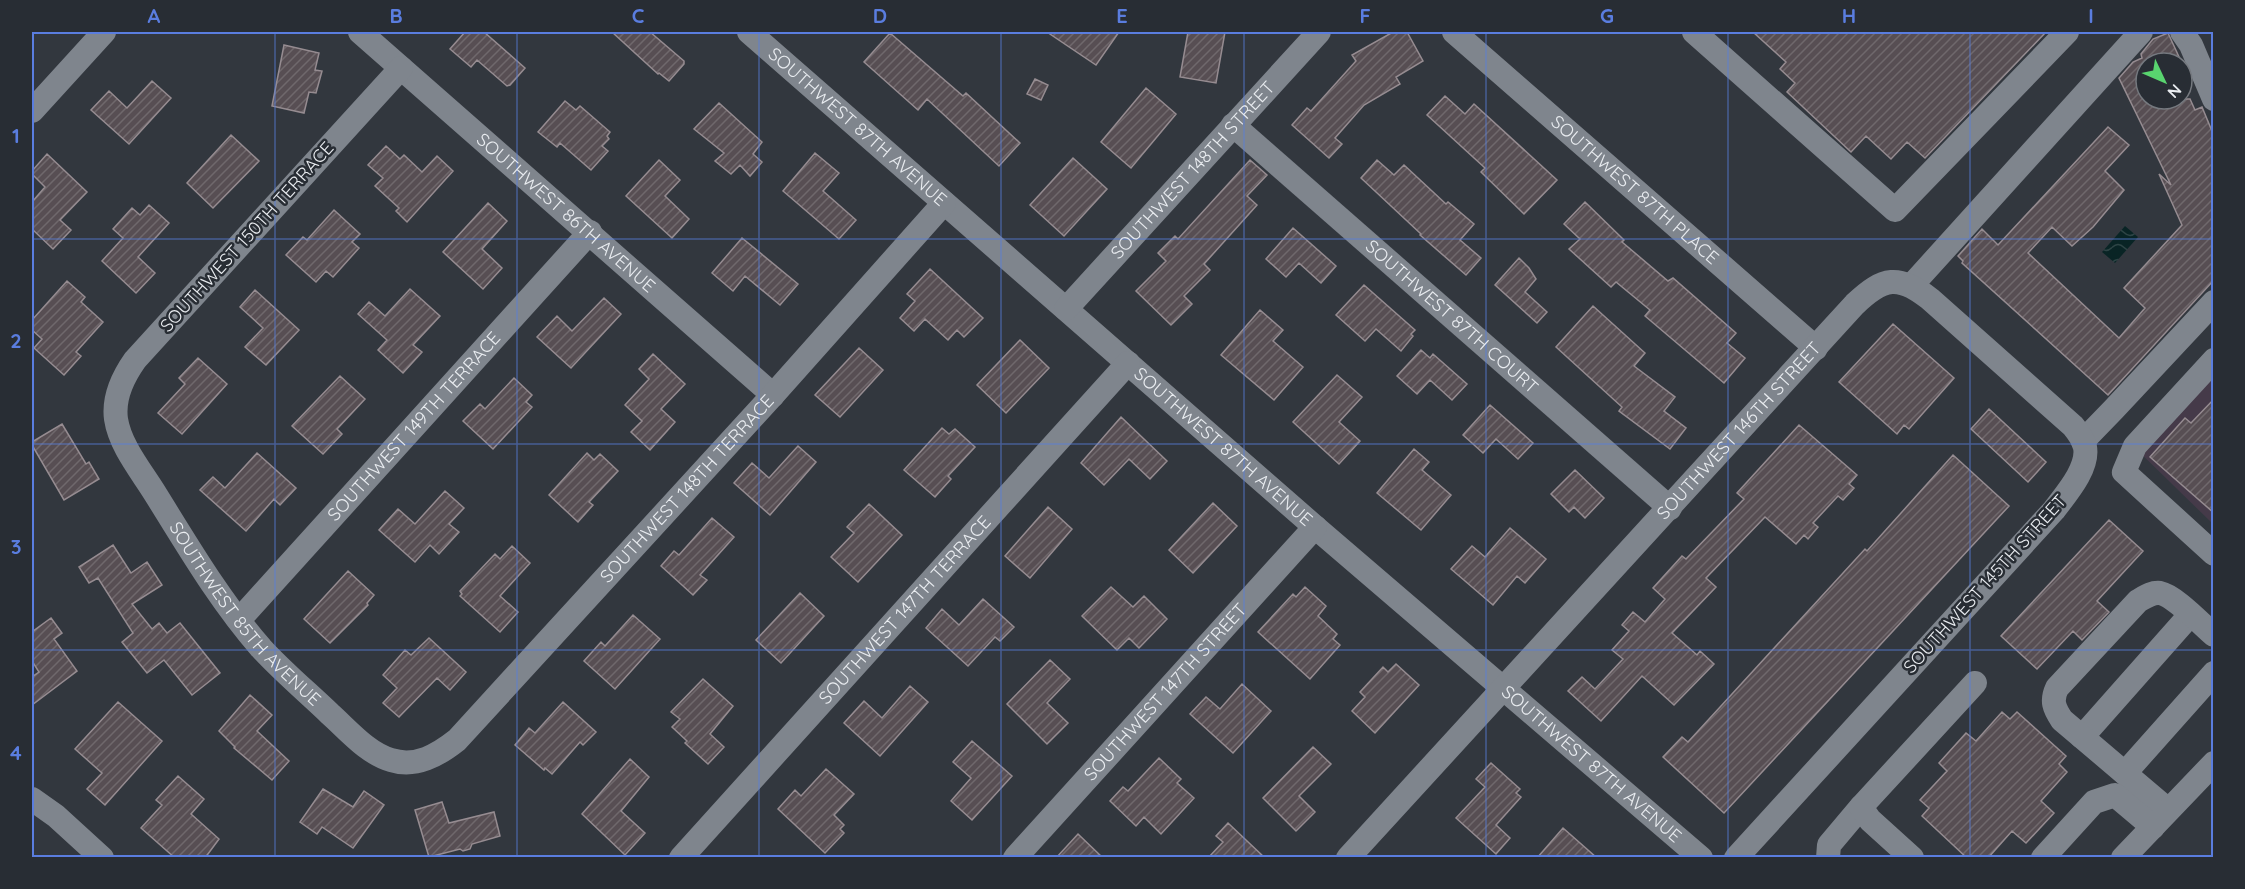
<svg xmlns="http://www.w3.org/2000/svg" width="2245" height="889" viewBox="0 0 2245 889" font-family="Quicksand,sans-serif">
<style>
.commercial{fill:#453a49}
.water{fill:url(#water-waves)}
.building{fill:url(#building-hatch);stroke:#968c91;stroke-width:1.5}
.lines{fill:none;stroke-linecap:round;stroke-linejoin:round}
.minor{stroke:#7f858d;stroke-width:24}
.grid{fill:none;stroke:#5a7ddf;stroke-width:1.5;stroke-opacity:0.55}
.labels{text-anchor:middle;stroke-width:5;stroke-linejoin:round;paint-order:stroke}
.street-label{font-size:18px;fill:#e9ecf0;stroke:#282d34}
.neatline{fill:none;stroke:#5a7ddf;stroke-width:2}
.grid-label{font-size:20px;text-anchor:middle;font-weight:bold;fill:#5a7ddf}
</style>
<defs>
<pattern id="water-waves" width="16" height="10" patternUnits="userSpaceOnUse" patternTransform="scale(1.5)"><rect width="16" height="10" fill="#092425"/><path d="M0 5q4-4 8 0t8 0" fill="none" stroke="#2d4445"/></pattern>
<pattern id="building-hatch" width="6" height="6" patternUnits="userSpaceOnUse" patternTransform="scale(1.5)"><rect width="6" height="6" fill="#574e53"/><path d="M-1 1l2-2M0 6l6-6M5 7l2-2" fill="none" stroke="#6f686c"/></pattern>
</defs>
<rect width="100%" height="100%" fill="#32373e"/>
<path class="commercial" d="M2213 354V524L2131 444Z"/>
<path class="water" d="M2125 226 2138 237 2115 263 2102 252Z"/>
<path class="building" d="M465 32H484L525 68 510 85 507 86 477 60 471 67 450 49Z
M612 32H650L684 61V64L669 81 659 73 658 74Z
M1047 32H1119L1096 65Z
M1188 32H1225L1216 83 1180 77Z
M1393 32H1407L1423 61 1396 77 1400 84 1364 105 1335 138 1342 144 1329 158 1292 125 1307 108 1311 111 1356 61 1352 55Z
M1753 32H2046L1925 158 1907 142 1891 159 1866 136 1851 152 1787 92 1795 83 1780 69 1786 62Z
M890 33 963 96 966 93 1020 143 999 166 927 99 918 110 864 62Z
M2168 33 2180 59 2171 63H2146V99H2190L2195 110 2202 107 2214 136V280L2108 395 1962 263 1963 261 1958 256 1982 229 1998 245 2108 127 2129 145 2105 171 2124 190 2093 227 2072 246 2052 227 2028 253 2119 338 2145 308 2124 288 2182 225 2159 174 2171 185 2119 78 2133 62 2142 58 2141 54 2153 39Z
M284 45 319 53 315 70 322 71 316 93 309 92 304 113 272 106Z
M1035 79 1048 85 1041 100 1027 94Z
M152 81 171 98 129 144 91 110 109 91 127 108Z
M1146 88 1176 114 1131 168 1101 142Z
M1445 96 1465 114 1474 104 1557 180 1524 214 1481 172 1485 168 1427 115Z
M565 101 576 110 580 106 610 132 607 136 609 139 602 146 608 151 591 170 560 143 557 147 538 132Z
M719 103 762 142 753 154 762 162 750 176 740 165 731 174 715 161 724 153 694 129Z
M231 135 259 161 213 208 187 183Z
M386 146 400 159 404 155 422 172 437 156 453 171 407 222 396 211 399 208 375 186 383 178 368 165Z
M815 153 839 173 823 191 856 220 839 239 783 191Z
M47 154 87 192 60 220 71 230 53 249 32 229V202L45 187 32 174V171Z
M1073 158 1107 189 1064 236 1030 205Z
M659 160 680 180 665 196 689 219 672 238 626 196Z
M1250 160 1267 175 1247 196 1257 205 1204 264 1210 270 1184 296 1192 304 1171 325 1136 291 1166 261 1158 253 1175 236 1178 239Z
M1377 160 1394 175 1404 165 1446 204 1448 202 1474 224 1460 240 1481 258 1466 275 1420 235 1421 234 1361 178Z
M1585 202 1624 240 1622 242 1668 281 1673 278 1736 333 1727 343 1745 358 1724 383 1645 316 1650 310 1616 282 1611 287 1569 249 1580 239 1564 224Z
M488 203 507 221 482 249 502 268 483 289 443 252Z
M149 205 169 223 138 257 155 273 136 293 102 261 123 238 113 229 132 208 140 215Z
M334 210 360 234 352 242 359 248 333 277 326 271 316 282 286 255 303 237 307 240Z
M1293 228 1336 266 1321 283 1299 263 1286 277 1266 259Z
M742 238 798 284 780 305 745 276 733 291 712 273Z
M1519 258 1529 268 1536 279 1525 292 1547 312 1537 323 1495 285Z
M930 269 983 318 964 337 957 330 948 340 925 319 914 331 900 318 915 301 907 294Z
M67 281 85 297 81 302 103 322 76 352 81 356 64 375 34 348 42 339 32 330V320Z
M1364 285 1415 330 1411 334 1413 336 1401 351 1376 329 1365 341 1336 315Z
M410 289 440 316 413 345 422 352 403 373 378 350 387 340 358 314 369 302 385 316Z
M255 290 299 330 266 365 245 347 263 328 240 307Z
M604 298 621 314 571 368 537 337 557 316 572 331Z
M1593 306 1645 353 1634 366 1675 397 1664 411 1686 428 1670 449 1619 411 1622 407 1556 347Z
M1260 310 1283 330 1273 341 1303 367 1274 400 1221 355Z
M1893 324 1954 378 1909 429 1904 425 1897 434 1839 382Z
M1020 340 1049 368 1006 413 977 385Z
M859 348 883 370 840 417 815 395Z
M1421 350 1430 358 1433 354 1467 384 1452 400 1430 380 1417 394 1397 376Z
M653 354 685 384 661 409 675 422 650 450 631 432 642 421 625 405 649 379 639 369Z
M198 358 227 384 182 434 158 413 185 384 179 378Z
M1337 375 1362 397 1339 422 1360 441 1339 464 1293 422Z
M340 376 365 399 337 429 342 434 323 454 292 426Z
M514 378 532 395 526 402 532 407 493 449 463 421 480 404 485 409Z
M2214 399V513L2150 457 2185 418 2191 423Z
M1490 405 1533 443 1518 459 1496 439 1483 453 1463 435Z
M1989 409 2046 462 2028 482 1971 429Z
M1121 417 1167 461 1150 479 1129 459 1104 485 1081 463Z
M62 424 86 464 89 462 99 479 64 500 32 445V442Z
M1799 425 1857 475 1849 484 1854 488 1843 500 1838 496 1813 523 1818 527 1808 539 1804 535 1796 544 1765 517 1706 578 1716 587 1672 633 1697 655 1700 651 1714 664 1674 705 1642 676 1601 721 1568 691 1582 677 1595 689 1623 659 1612 650 1629 631 1622 625 1633 612 1645 622 1665 599 1653 588 1682 556 1686 559 1744 499 1737 493Z
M942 428 949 434 955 429 975 447 948 476 951 479 935 497 904 470Z
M798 446 816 462 770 515 734 483 752 463 769 478Z
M1414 449 1429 462 1422 470 1451 495 1421 530 1377 493Z
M257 453 296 488 280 505 274 499 246 531 200 490 213 477 225 488Z
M587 453 594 460 600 454 618 471 589 502 593 505 578 522 549 495Z
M1953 455 2009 506 1724 813 1663 757 1682 737 1688 742 1865 549 1867 551Z
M1575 470 1604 498 1585 518 1574 507 1569 512 1551 494Z
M445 491 464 508 449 524 459 532 439 554 430 545 415 562 379 530 398 509 415 524Z
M1213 503 1237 526 1193 573 1169 550Z
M869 504 902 535 858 582 831 557 854 533 847 527Z
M1048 507 1072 529 1030 578 1005 556Z
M712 518 734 537 700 575 707 580 693 595 661 566 674 551 679 555Z
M2109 520 2143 551 2097 601 2109 612 2082 640 2073 631 2037 669 2001 636Z
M1510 528 1546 559 1525 583 1517 576 1493 605 1451 569 1472 546 1485 557Z
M113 545 131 573 147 562 162 585 132 604 152 629 159 623 167 633 180 623 220 673 192 695 164 660 147 673 122 642 133 633 98 578 89 583 79 567Z
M512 546 530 563 500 596 518 612 500 632 460 596 462 594 460 591 495 554 500 559Z
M348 571 374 595 367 603 368 605 330 643 304 619Z
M1111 587 1133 607 1144 596 1167 619 1139 648 1129 638 1117 650 1082 616Z
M1305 587 1326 606 1318 616 1337 634 1333 639 1340 645 1310 679 1258 632 1293 594 1296 597Z
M800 593 824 616 781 663 756 640Z
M983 599 1014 627 1000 641 995 637 968 666 926 628 942 609 959 625Z
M633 615 660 639 615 689 584 661 601 642 605 646Z
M51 618 62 633 54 639 77 671 32 705V677L39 672 32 661V632Z
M429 638 466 672 450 690 437 678 399 717 383 703 397 688 383 675 405 650 411 655Z
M1050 660 1070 679 1047 703 1068 723 1047 744 1007 704Z
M1396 664 1419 685 1375 733 1352 711 1365 697 1360 692 1383 667 1388 672Z
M703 679 733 706 710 734 724 747 708 764 685 743 687 741 672 727 680 719 671 712Z
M1242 684 1271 711 1233 753 1190 714 1206 697 1220 709Z
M910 686 928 702 880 756 844 723 864 701 882 718Z
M250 695 272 715 257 731 289 761 272 780 234 748 235 747 219 731Z
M118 702 162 741 105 805 87 789 102 773 75 749Z
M563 702 596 732 583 745 580 742 552 774 545 768 544 770 515 745 529 728 535 733Z
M2002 712 2010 719 2017 712 2066 756 2059 764 2067 772 2041 801 2054 813 2026 843 2012 831 1988 858H1967L1922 816 1929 808 1920 800 1947 771 1939 763 1966 733 1976 741Z
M972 741 1012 776 972 820 951 801 971 778 953 762Z
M1313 747 1331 764 1299 796 1315 812 1296 831 1263 798Z
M1159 758 1181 779 1177 783 1194 798 1161 834 1144 817 1136 826 1110 801 1123 787 1128 791Z
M630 759 649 777 621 811 645 833 625 855 582 814Z
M1491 763 1520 789 1516 793 1521 797 1496 825 1510 838 1496 854 1456 818 1485 787 1476 779Z
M826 769 854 794 834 815 844 825 840 829 844 833 825 853 778 809 795 790 801 796Z
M178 776 204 799 191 814 219 839 205 858H175L141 828 162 805 156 800Z
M323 789 353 807 364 791 384 805 353 848 322 827 317 834 300 822Z
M442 802 449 823 494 812 500 836 472 844 470 849 463 851 460 849 429 857 415 810Z
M1228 823 1265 858H1208L1223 842 1216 836Z
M1563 828 1597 858H1537Z
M1078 834 1103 858H1056Z"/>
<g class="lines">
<g class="minor">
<path id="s1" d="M360 32 773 395"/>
<path id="s2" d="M749 32 1315 527 1701 858"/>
<path id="s3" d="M1454 32 1816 348"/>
<path d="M1694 32 1895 210 2067 32"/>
<path d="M2182 32 2191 45 2214 99"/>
<path id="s4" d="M401 68 135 360C123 377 113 397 116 419 120 446 142 472 156 495 189 548 220 601 261 648 282 671 307 692 330 714 348 730 367 753 391 760 416 768 438 755 457 740L773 395 944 203"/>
<path d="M32 111 104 32"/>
<path id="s5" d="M1233 125 1670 508"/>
<path d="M1912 285 2141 32"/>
<path id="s6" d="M1066 309 1319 32"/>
<path d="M2214 360 2135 446 2124 472 2214 554"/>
<path d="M2083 441 2114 409 2214 302"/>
<path id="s7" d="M239 620 590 232"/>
<path d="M2082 737 2190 615"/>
<path d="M2125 773 2214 673"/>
<path d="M32 799 56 816 102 858"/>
<path d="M2168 810 2062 720C2054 708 2051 701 2057 688L2138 601C2145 597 2152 592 2160 593 2175 596 2201 624 2214 635"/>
<path id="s8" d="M681 858 1128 363"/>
<path id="s9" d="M1015 858 1315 527"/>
<path id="s10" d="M1348 858 1855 304C1883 277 1899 274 1930 299L2073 426C2078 432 2083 439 2085 447 2089 468 2066 494 2054 510L1736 858"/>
<path d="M1828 858 1829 845 1861 807"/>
<path d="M1912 858 1870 820 1861 807 1975 683"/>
<path d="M2043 858 2094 802 2115 795 2153 827"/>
<path d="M2123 858 2214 763"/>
</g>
</g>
<path class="grid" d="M275 32V858M517 32V858M759 32V858M1001 32V858M1244 32V858M1486 32V858M1728 32V858M1970 32V858M32 239H2214M32 444H2214M32 650H2214"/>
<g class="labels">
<g class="street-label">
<text dy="6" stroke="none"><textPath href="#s2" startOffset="144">SOUTHWEST 87TH AVENUE</textPath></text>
<text dy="6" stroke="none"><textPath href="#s6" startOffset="188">SOUTHWEST 148TH STREET</textPath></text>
<text dy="6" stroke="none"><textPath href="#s3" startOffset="240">SOUTHWEST 87TH PLACE</textPath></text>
<text dy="6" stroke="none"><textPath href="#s1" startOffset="274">SOUTHWEST 86TH AVENUE</textPath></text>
<text transform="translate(247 237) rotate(-48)" y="6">SOUTHWEST 150TH TERRACE</text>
<text dy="6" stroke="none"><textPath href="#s5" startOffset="291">SOUTHWEST 87TH COURT</textPath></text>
<text dy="6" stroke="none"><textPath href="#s7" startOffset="261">SOUTHWEST 149TH TERRACE</textPath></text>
<text dy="6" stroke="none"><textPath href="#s10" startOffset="579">SOUTHWEST 146TH STREET</textPath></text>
<text dy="6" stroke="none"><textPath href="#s2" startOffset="630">SOUTHWEST 87TH AVENUE</textPath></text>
<text dy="6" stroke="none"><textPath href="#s4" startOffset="1316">SOUTHWEST 148TH TERRACE</textPath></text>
<text transform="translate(1985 584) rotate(-48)" y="6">SOUTHWEST 145TH STREET</text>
<text dy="6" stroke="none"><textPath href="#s8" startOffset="334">SOUTHWEST 147TH TERRACE</textPath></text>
<text dy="6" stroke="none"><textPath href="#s4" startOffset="694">SOUTHWEST 85TH AVENUE</textPath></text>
<text dy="6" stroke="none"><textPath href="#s9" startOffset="224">SOUTHWEST 147TH STREET</textPath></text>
<text dy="6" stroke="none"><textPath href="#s2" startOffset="1116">SOUTHWEST 87TH AVENUE</textPath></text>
</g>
</g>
<rect width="2245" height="889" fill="none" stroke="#282d34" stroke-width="66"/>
<g transform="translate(2164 81) rotate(134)"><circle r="28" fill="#282d34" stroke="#75797f" stroke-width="1.5"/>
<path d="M0-4.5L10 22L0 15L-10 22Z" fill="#59d56f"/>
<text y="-9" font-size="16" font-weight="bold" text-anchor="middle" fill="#e9ecf0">N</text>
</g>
<rect x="33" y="33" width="2179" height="823" class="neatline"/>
<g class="grid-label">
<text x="154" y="23">A</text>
<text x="396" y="23">B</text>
<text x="638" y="23">C</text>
<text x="880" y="23">D</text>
<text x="1122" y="23">E</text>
<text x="1365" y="23">F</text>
<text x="1607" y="23">G</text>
<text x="1849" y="23">H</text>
<text x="2091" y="23">I</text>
<text x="16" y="143">1</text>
<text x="16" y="348">2</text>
<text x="16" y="554">3</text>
<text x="16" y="760">4</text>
</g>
</svg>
